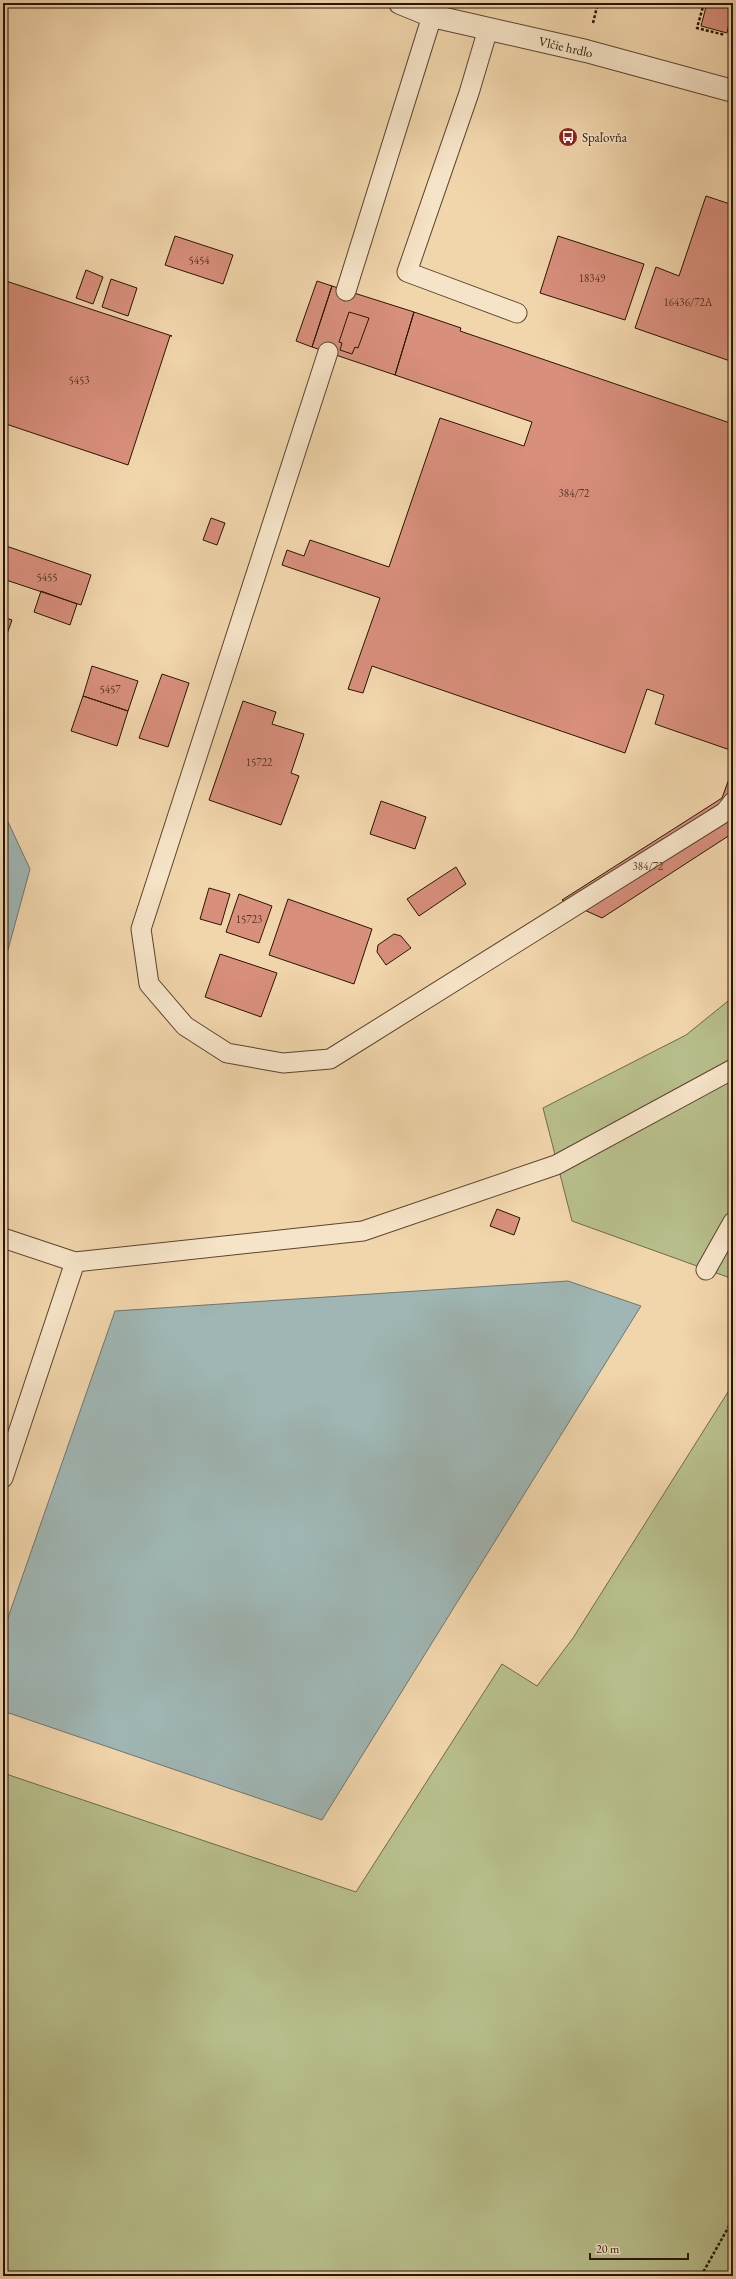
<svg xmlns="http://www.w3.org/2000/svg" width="736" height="2279" viewBox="0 0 736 2279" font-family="'EB Garamond',serif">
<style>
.green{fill:#b7be8b;stroke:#706a48}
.water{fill:#9fb6b4;stroke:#6f766e}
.building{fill:#d88f7c;stroke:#281505}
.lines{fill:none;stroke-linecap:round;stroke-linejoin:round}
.service-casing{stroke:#5a452e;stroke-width:21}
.minor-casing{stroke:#5a452e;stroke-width:24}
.path{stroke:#281505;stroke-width:2.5;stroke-dasharray:3 2;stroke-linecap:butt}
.service{stroke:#f6e4c8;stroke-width:19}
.minor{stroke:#f6e4c8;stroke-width:22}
.labels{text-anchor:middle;stroke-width:3;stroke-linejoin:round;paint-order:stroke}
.number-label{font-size:11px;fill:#543423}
.street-label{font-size:13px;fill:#281505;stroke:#f6e4c8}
.poi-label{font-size:13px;fill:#281505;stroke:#f6e4c8;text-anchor:start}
</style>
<rect width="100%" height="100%" fill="#f1d5ab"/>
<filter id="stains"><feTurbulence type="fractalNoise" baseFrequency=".005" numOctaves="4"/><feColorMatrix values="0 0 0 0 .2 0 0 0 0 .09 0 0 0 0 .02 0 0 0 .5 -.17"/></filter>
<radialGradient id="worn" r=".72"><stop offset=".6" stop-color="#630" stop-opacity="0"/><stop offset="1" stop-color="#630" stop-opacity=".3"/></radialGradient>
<path class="green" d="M733 997V1279L572 1221 543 1108 686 1035Z
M733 1384V2276H3V1773L356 1892 502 1664 537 1686 573 1638Z"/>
<path class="water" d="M3 811 30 869 3 968Z
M568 1281 641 1306 322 1820 3 1711V1632L115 1311Z"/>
<path class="building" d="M707 3H733L727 33 701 26Z
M706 196 733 205V362L635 328 656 267 679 276Z
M175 236 233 255 223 284 165 265Z
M558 236 644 264 625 320 540 293Z
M86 270 103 277 93 304 76 298Z
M111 279 137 288 128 316 102 307Z
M3 280 172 336H170L128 465 3 423Z
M317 281 332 286 312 347 296 341Z
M332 286 414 312 395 375 312 347Z
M349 312 369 318 358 348 355 347 352 354 340 350 342 343 339 342Z
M414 312 461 328 460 331 733 424V751L655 724 664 695 647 689 625 753 372 666 363 693 348 689 380 598 282 565 287 550 304 556 310 540 389 567 440 418 524 446 532 422 395 375Z
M211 518 225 523 217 545 203 540Z
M3 545 91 575 81 605 3 579Z
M41 591 77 604 70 625 34 612Z
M3 617 12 620 7 634 3 633Z
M3 633 7 634 3 645Z
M92 666 138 681 128 711 83 696Z
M162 674 189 683 168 747 139 738Z
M83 696 128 711 117 746 71 731Z
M243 701 276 712 272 724 304 734 291 773 299 776 281 825 209 800Z
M733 768V833L602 918 562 900 722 798Z
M381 801 426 817 415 849 370 834Z
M456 867 466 884 419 916 407 899Z
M209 888 230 894 221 925 200 919Z
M239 894 272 906 259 943 226 932Z
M288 899 372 929 354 984 269 955Z
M394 934 401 936 411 948 386 965 377 952 378 945Z
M220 954 277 973 261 1017 205 997Z
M497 1209 520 1218 514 1235 490 1226Z"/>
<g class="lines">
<g class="service-casing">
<path id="service" d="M488 29 469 93 407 272 517 313
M346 291 432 16
M328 352 141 929 149 984 185 1026 227 1053 283 1063 330 1059 725 812 733 802
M3 1238 75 1262 363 1231 556 1165 733 1069
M706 1270 733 1222
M3 1478 75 1262"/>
</g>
<g class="minor-casing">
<g id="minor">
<path id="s1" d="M400 3 432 16 586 51 733 91"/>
</g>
</g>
<path class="path" d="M704 3 697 28 725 35
M593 23 598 3
M701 2276 733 2219"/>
<use href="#service" class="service"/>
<use href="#minor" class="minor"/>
</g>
<defs>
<g id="bus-disc" transform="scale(1)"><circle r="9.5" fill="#8f2418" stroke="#f6e4c8"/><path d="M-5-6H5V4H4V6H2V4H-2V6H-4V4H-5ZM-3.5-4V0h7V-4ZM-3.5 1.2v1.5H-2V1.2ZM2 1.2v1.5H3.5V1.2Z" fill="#fff"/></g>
</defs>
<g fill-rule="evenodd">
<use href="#bus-disc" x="568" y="137"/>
</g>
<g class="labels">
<g class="number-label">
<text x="199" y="264">5454</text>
<text x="592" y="282">18349</text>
<text x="688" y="306">16436/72A</text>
<text x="79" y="384">5453</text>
<text x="574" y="497">384/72</text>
<text x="47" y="581">5455</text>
<text x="110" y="693">5457</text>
<text x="259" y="766">15722</text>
<text x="648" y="870">384/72</text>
<text x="249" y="923">15723</text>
</g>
<g class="street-label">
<text dy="5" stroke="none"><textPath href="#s1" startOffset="172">Vlčie hrdlo</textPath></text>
</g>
<g class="poi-label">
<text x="582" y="142">Spaľovňa</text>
</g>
</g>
<rect width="736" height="2279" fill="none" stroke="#f1d5ab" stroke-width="16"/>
<rect x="4" y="4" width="728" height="2271" fill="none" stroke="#281505" stroke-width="2"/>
<rect x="8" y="8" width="720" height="2263" fill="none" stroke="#281505"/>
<path d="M590 2253v6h98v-6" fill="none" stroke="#281505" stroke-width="2"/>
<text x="596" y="2253" font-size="12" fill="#281505" stroke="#f6e4c8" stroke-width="3" paint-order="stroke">20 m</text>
<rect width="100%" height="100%" filter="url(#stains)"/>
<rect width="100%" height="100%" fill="url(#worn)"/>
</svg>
